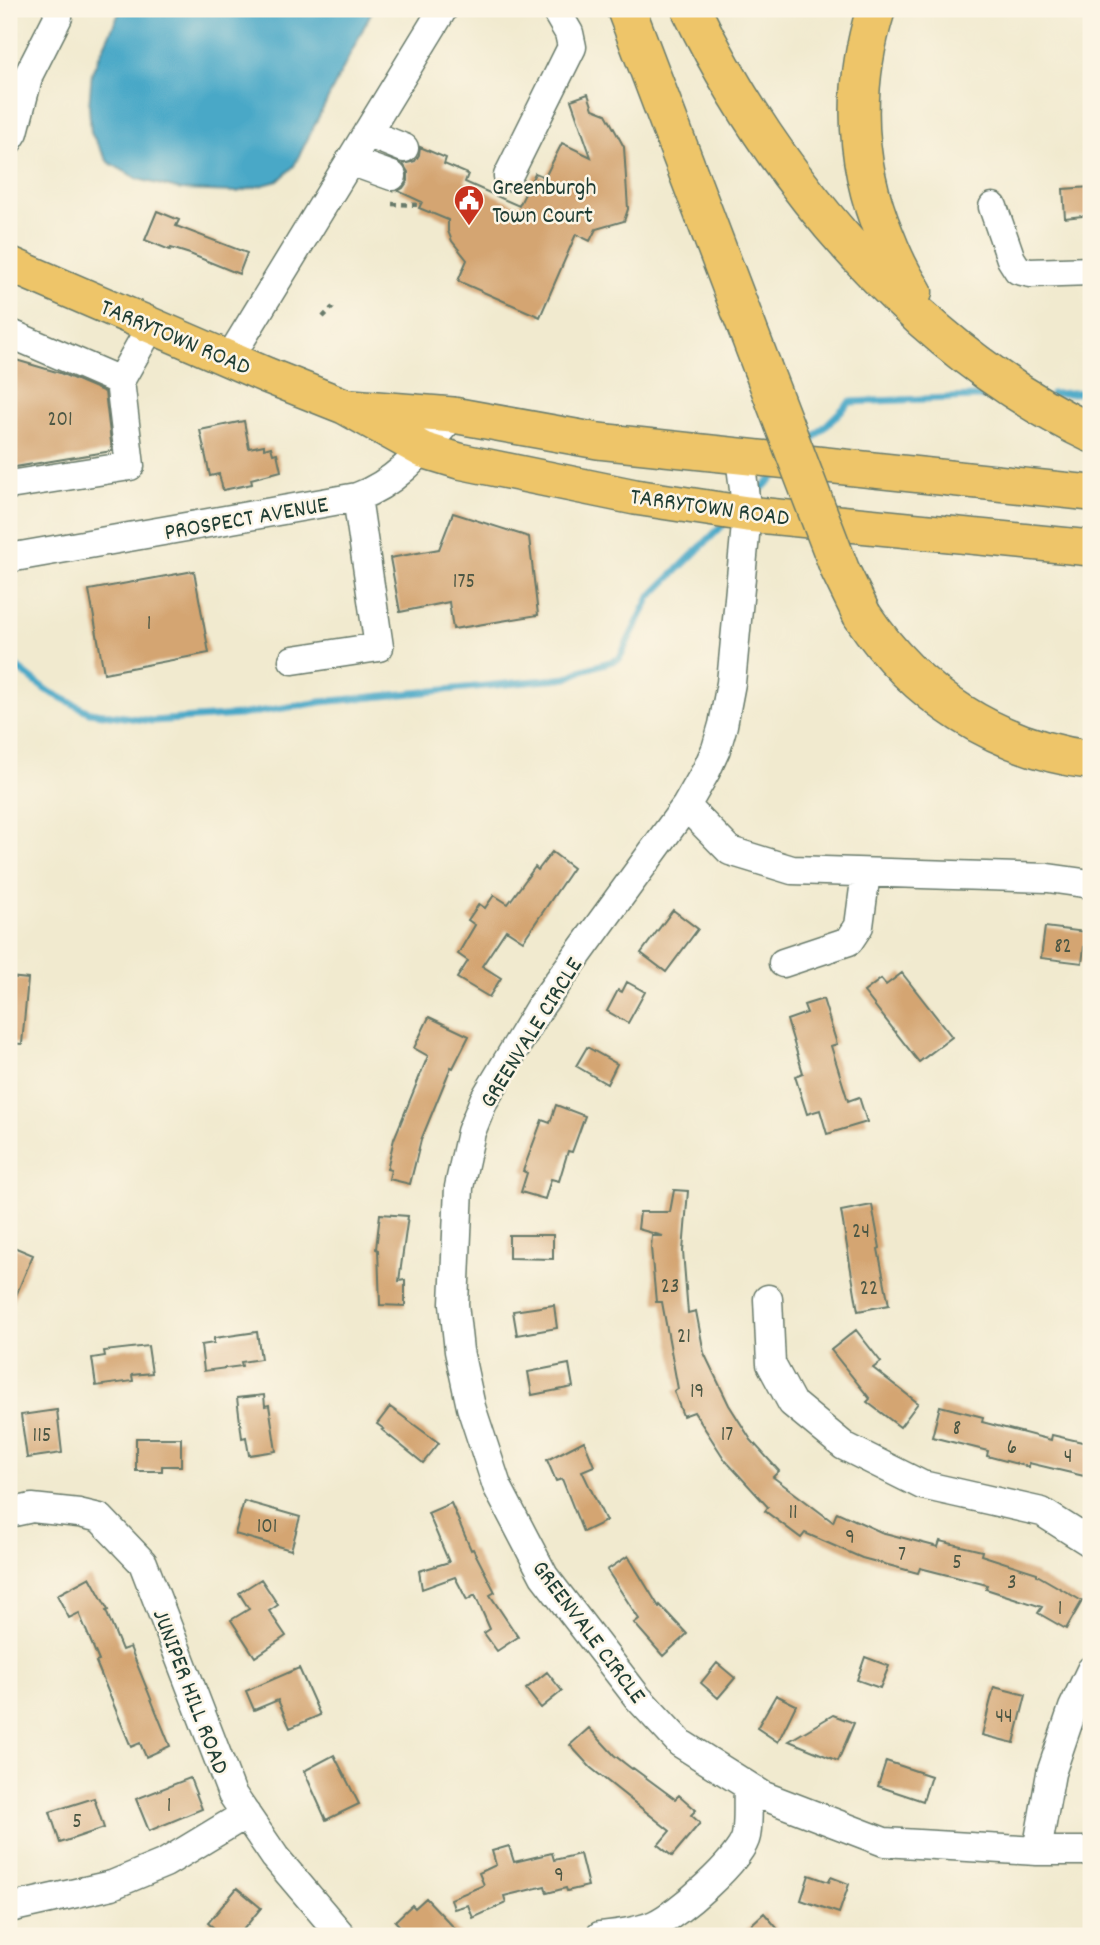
<svg xmlns="http://www.w3.org/2000/svg" width="1100" height="1945" viewBox="0 0 1100 1945" font-family="Dekko,sans-serif">
<style>
.water{fill:#48a8c7;stroke:#34727e;stroke-width:2}
.lines{fill:none;stroke-linecap:round;stroke-linejoin:round}
.stream{stroke:#48a8c7;stroke-width:7}
.building{fill:#d4a572}
.minor-casing{stroke:#687a6a;stroke-width:31}
.major-casing{stroke:#687a6a;stroke-width:38}
.highway-casing{stroke:#687a6a;stroke-width:41}
.path{stroke:#687a6a;stroke-width:4.5;stroke-dasharray:5 5;stroke-linecap:butt}
.minor{stroke:#fff;stroke-width:28}
.major{stroke:#eec569;stroke-width:35}
.highway{stroke:#eec569;stroke-width:38}
.highway-bridge-casing{stroke:#687a6a;stroke-width:41;stroke-linecap:butt}
.highway-bridge{stroke:#eec569;stroke-width:38}
.labels{text-anchor:middle;stroke-width:5;stroke-linejoin:round;paint-order:stroke}
.number-label{font-size:21px;fill:#4c5744}
.poi-label{font-size:24px;fill:#1f3d34;stroke:#fcf5e5;text-anchor:start}
.street-label{font-size:24px;fill:#1f3d34;stroke:#fcf5e5}
</style>
<rect width="100%" height="100%" fill="#fcf5e5"/>
<filter id="ink" filterUnits="userSpaceOnUse"><feTurbulence type="fractalNoise" baseFrequency=".0143" numOctaves="2"/><feDisplacementMap in="SourceGraphic" scale="14" xChannelSelector="R" yChannelSelector="G"/><feConvolveMatrix kernelMatrix="1 2 1 2 8 2 1 2 1" color-interpolation-filters="sRGB"/></filter>
<filter id="wash" filterUnits="userSpaceOnUse"><feTurbulence type="fractalNoise" baseFrequency=".00686" numOctaves="4" result="noise"/><feDisplacementMap in="SourceGraphic" scale="28" xChannelSelector="R" yChannelSelector="G"/><feGaussianBlur stdDeviation="1.57" result="paint"/><feColorMatrix in="noise" values="0 0 0 0 0 0 0 0 0 0 0 0 0 0 0 0 0 1.4 0 .05"/><feComposite in="paint" operator="in"/></filter>
<g filter="url(#wash)">
<rect width="100%" height="100%" fill="#f1eacf"/>
<path class="water" d="M121 9H373L294 166 278 181 237 192 181 190 138 179 108 162 91 133 89 106 92 72Z"/>
<g class="lines">
<path class="stream" d="M1052 394 1091 392
M805 446 850 402 999 396
M762 488 777 474
M9 661 46 690 89 712 152 721 239 715 321 702 567 678 583 670 619 659 650 597 726 522"/>
</g>
<g id="blocks">
<path class="building" d="M588 94 593 109 606 114 624 147 628 209 624 221 596 229 590 241 576 234 540 317 458 281 467 260 452 241 448 231V220L419 208 422 202 398 191 403 188 408 181V172L403 164 415 161 419 155 420 147 446 158 444 164 468 174 465 182 519 206 535 173 545 177 562 143 591 157 571 100Z
M1091 187V215L1065 218 1063 189Z
M157 211 179 220 176 226 247 253 239 274 190 254 171 248 170 250 145 240Z
M9 358 60 373 105 392 112 451 9 468Z
M244 421 249 448 264 445V449L271 447 273 454 277 453 281 471 251 479 252 484 223 490 219 474 210 476 200 430Z
M453 513 529 537 538 615 453 629 449 602 400 612 390 558 439 549Z
M194 571 209 653 104 673 89 590Z
M552 852 573 868 523 941 506 930 482 966 501 978 489 997 457 978 468 961 458 954 475 925 468 920 479 904 485 908 494 895 508 904 535 867 538 870Z
M673 910 698 929 666 972 641 953Z
M1045 927 1086 932 1082 963 1041 958Z
M902 973 952 1037 919 1062 864 992 881 979 886 985Z
M9 977 28 979 22 1044 9 1043Z
M627 982 645 992 628 1023 607 1011 618 990 622 992Z
M823 999 837 1044 831 1046 848 1101 859 1097 867 1122 827 1134 820 1110 807 1114 795 1076 803 1073 787 1020 807 1013 804 1005Z
M429 1017 469 1036 453 1068 451 1067 421 1140 410 1184 389 1179 391 1170 387 1169 394 1139 428 1056 414 1048Z
M587 1047 617 1064 607 1084 576 1066Z
M556 1105 585 1116 572 1152 568 1151 559 1181 551 1179 545 1199 521 1192 527 1173 523 1171 542 1120 550 1123Z
M674 1190 688 1191 683 1251 688 1313 696 1311 704 1353 729 1405 751 1440 779 1471 773 1477 833 1522 837 1512 881 1532 938 1547 940 1541 982 1551 981 1555 1037 1573V1575L1082 1601 1066 1629 1038 1613 1042 1607 986 1589 987 1585 920 1568 918 1573 862 1558 805 1533 801 1538 765 1511 768 1507 725 1460 694 1412 683 1416 674 1391 678 1389 662 1302H656L651 1248 652 1236H663L638 1229 640 1212H670Z
M872 1205 880 1248 878 1249 889 1305 858 1311 841 1211Z
M380 1214 408 1216 399 1281 405 1280V1306L380 1305 378 1250 376 1249Z
M509 1235H553V1259L509 1258Z
M9 1245 33 1255 9 1312Z
M554 1305 557 1328 517 1335 513 1311Z
M856 1330 881 1362 873 1368 918 1403 900 1427 867 1402 870 1399 831 1350Z
M257 1332 261 1359 241 1362 242 1366 204 1371 201 1345 214 1343V1338Z
M148 1346 152 1373 132 1375 133 1381 96 1386 92 1358 105 1356 104 1351Z
M569 1364 573 1387 532 1395 528 1372Z
M264 1395 265 1406 269 1405 276 1451 249 1455 246 1437 242 1438 237 1398Z
M940 1406 983 1417 982 1422 1051 1440 1052 1435 1091 1444 1084 1476 1029 1463V1467L987 1456 988 1451 932 1437Z
M390 1407 439 1443 423 1463 382 1430 384 1429 377 1424Z
M57 1410 62 1453 27 1458 21 1415Z
M136 1438H181V1466H162V1471H136Z
M584 1441 594 1466 582 1471 606 1521 583 1532 562 1479 556 1481 547 1460Z
M244 1501 300 1517 291 1550 235 1534Z
M451 1503 471 1550 473 1549 495 1592 490 1595 518 1637 497 1651 484 1633 490 1629 475 1595 467 1600 455 1577 422 1589 419 1571 449 1562 428 1513Z
M628 1556 659 1607 660 1605 687 1634 663 1656 634 1623 639 1619 607 1570Z
M90 1577 108 1610 106 1611 122 1650 130 1647 170 1746 146 1757 140 1743 131 1747 96 1662 99 1661 79 1613 69 1618 57 1595Z
M261 1579 278 1605 269 1611 286 1636 255 1657 231 1620 249 1609 239 1593Z
M865 1657 889 1666 880 1688 857 1680Z
M717 1663 735 1678 718 1698 701 1683Z
M299 1668 320 1715 290 1728 278 1700 254 1710 246 1691Z
M547 1672 562 1691 541 1708 526 1689Z
M994 1687 1026 1695 1014 1743 982 1735Z
M776 1695 796 1705 778 1742 757 1728Z
M833 1715 854 1723 838 1761 789 1741Z
M589 1728 614 1755 632 1769 633 1768 675 1799 679 1795 696 1810 691 1815 700 1823 672 1856 658 1845 670 1831 591 1768 570 1745Z
M334 1755 359 1804 326 1820 304 1771Z
M886 1761 931 1776 923 1801 878 1786Z
M190 1778 202 1809 149 1831 136 1799Z
M94 1798 104 1828 60 1843 50 1812Z
M509 1846 514 1862 552 1853 554 1860 580 1854 588 1886 567 1891 566 1888 547 1893 545 1886 504 1896 506 1903 473 1918 468 1905 454 1909 451 1899 484 1885 479 1873 496 1865 492 1851Z
M809 1875 829 1882 831 1877 849 1884 839 1913 801 1900Z
M237 1888 261 1908 238 1936H224L208 1923Z
M426 1898 462 1936H409L395 1921 412 1905 415 1908Z
M764 1913 784 1936H739Z"/>
</g>
</g>
<g filter="url(#ink)">
<use href="#blocks" fill-opacity="0" stroke="#687a6a" stroke-width="2"/>
<g class="lines">
<g class="minor-casing">
<path id="minor" d="M367 133 404 148
M9 140 14 132 29 74 58 17 57 9
M350 161 392 176
M508 176 572 47 569 33 555 9
M993 207 1011 259 1018 270 1030 273 1091 271
M9 333 120 381 151 326
M229 359 443 9
M740 457 747 514 731 683 723 725 716 749 706 771 686 806 541 1005 484 1100 471 1132 459 1187 454 1304 459 1351 471 1407 497 1486 544 1576 638 1698 680 1743 764 1796 884 1842 1037 1851 1051 1773 1073 1708 1091 1670
M9 485 130 466 120 381
M9 558 357 497C399 482 424 448 453 415
M293 660 379 647 357 497
M686 806 730 851 792 870 1048 878 1091 884
M783 963 849 941 859 926 866 873
M768 1299 771 1364 792 1403 844 1446 922 1485 1042 1512 1091 1543
M9 1513 32 1508 79 1513 100 1518 143 1563 232 1794 275 1857 342 1936
M1037 1851H1091
M9 1908 112 1885 165 1863 246 1814
M600 1936C618 1934 637 1932 654 1925 676 1916 742 1859 746 1836 749 1820 747 1803 748 1787"/>
</g>
<g class="major-casing">
<path id="major" d="M9 264 266 375 344 406 423 450 459 461 635 497 747 514 1091 548
M351 407 453 415 598 441 1091 493"/>
</g>
<g class="highway-casing">
<path id="highway" d="M626 9 762 367
M691 9C774 180 917 350 1091 433
M876 9C852 86 854 164 886 239 893 257 902 276 913 292
M862 615C915 695 996 748 1091 760"/>
</g>
<path class="path" d="M392 204 421 205
M323 317 333 307"/>
<use href="#minor" class="minor"/>
<use href="#major" class="major"/>
<use href="#highway" class="highway"/>
<g class="highway-bridge-casing">
<path id="highway-bridge" d="M762 367 840 570 862 615"/>
</g>
<use href="#highway-bridge" class="highway-bridge"/>
</g>
</g>
<defs>
<g id="civic-pin" transform="scale(1.575)"><path d="M0 17L-7.5 6A9.5 9.5 0 1 1 7.5 6Z" fill="#c8321e" stroke="#fcf5e5"/><path d="M-.6-6.5H3V-4.5H.6V-3L4-1V1h2V6H-6V1h2V-1L-.6-3ZM-1.2 2.5V6h2.4V2.5Z" fill="#fff"/></g>
</defs>
<g fill-rule="evenodd">
<use href="#civic-pin" x="469" y="200"/>
</g>
<g class="labels">
<g class="number-label">
<text x="60" y="425">201</text>
<text x="464" y="587">175</text>
<text x="149" y="629">1</text>
<text x="1063" y="952">82</text>
<text x="861" y="1237">24</text>
<text x="670" y="1292">23</text>
<text x="869" y="1294">22</text>
<text x="684" y="1342">21</text>
<text x="697" y="1397">19</text>
<text x="957" y="1434">8</text>
<text x="727" y="1440">17</text>
<text x="42" y="1441">115</text>
<text x="1012" y="1453">6</text>
<text x="1068" y="1462">4</text>
<text x="793" y="1518">11</text>
<text x="267" y="1532">101</text>
<text x="850" y="1543">9</text>
<text x="902" y="1560">7</text>
<text x="957" y="1568">5</text>
<text x="1012" y="1588">3</text>
<text x="1060" y="1614">1</text>
<text x="1004" y="1722">44</text>
<text x="169" y="1811">1</text>
<text x="77" y="1827">5</text>
<text x="559" y="1881">9</text>
</g>
<g class="poi-label">
<text x="492" y="194">Greenburgh<tspan x="492" dy="28">Town Court</tspan></text>
</g>
<g class="street-label">
<text transform="translate(176 336) rotate(23)" y="8">TARRYTOWN ROAD</text>
<text transform="translate(710 506) rotate(8)" y="8">TARRYTOWN ROAD</text>
<text transform="translate(246 517) rotate(-10)" y="8">PROSPECT AVENUE</text>
<text transform="translate(530 1032) rotate(-58)" y="8">GREENVALE CIRCLE</text>
<text transform="translate(590 1631) rotate(53)" y="8">GREENVALE CIRCLE</text>
<text transform="translate(192 1691) rotate(69)" y="8">JUNIPER HILL ROAD</text>
</g>
</g>
<rect width="1100" height="1945" fill="none" stroke="#fcf5e5" stroke-width="35"/>
</svg>
